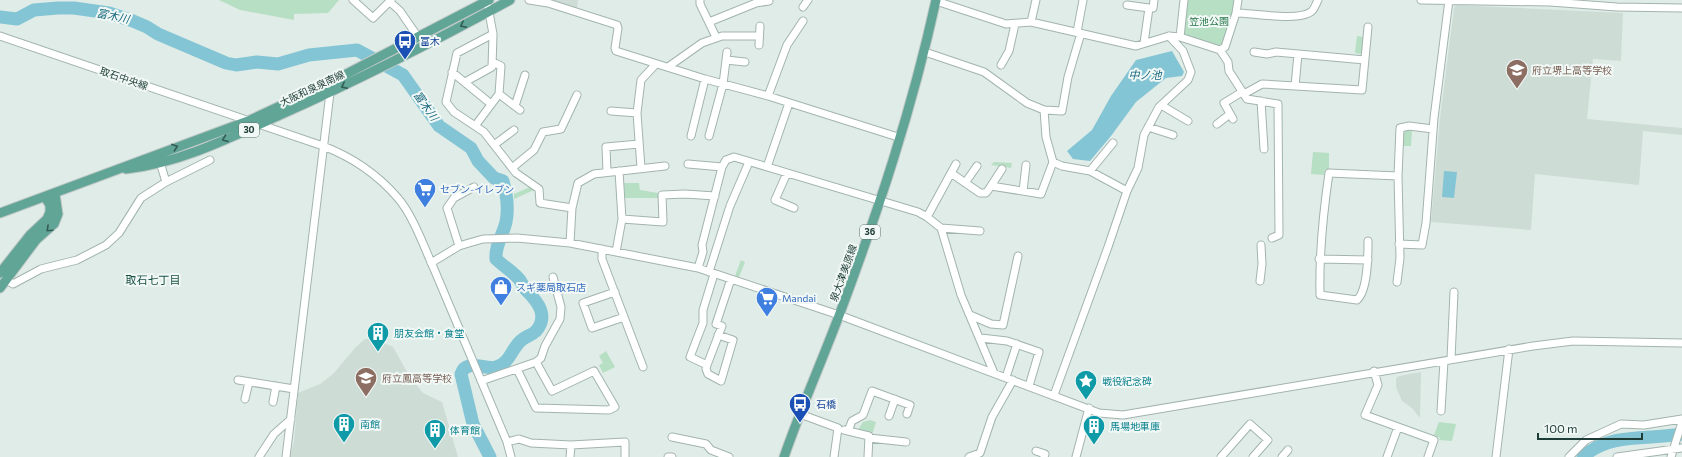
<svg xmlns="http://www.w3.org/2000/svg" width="1682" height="457" viewBox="0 0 1682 457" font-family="Commissioner,'Noto Sans JP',sans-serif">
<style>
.built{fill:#cedcd6}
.green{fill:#b7dfc4}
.water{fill:#84c5d5}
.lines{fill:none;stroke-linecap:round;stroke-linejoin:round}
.river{stroke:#84c5d5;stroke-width:13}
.minor-casing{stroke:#a2b4af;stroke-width:9}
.major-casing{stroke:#c0c9c7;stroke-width:11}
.minor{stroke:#fff;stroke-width:7}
.major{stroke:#61a597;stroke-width:9}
.oneway{stroke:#335c54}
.labels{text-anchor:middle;stroke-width:4;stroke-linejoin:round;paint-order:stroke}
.shield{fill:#f1f8f5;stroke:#5e7570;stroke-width:1}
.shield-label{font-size:9px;font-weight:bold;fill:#1f3d37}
.park-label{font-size:10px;fill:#27774a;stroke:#f1f8f5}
.transit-label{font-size:10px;fill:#164399;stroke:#f1f8f5;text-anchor:start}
.education-label{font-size:10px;fill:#785e54;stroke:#f1f8f5;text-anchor:start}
.street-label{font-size:10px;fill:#1f3d37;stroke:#f1f8f5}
.shop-label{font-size:10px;fill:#366cbe;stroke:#f1f8f5;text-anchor:start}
.culture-label{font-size:10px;fill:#0d838f;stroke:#f1f8f5;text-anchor:start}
.water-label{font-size:11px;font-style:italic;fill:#16677d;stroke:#f1f8f5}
.neighbourhood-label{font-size:11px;fill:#1a5146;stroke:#f1f8f5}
</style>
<rect width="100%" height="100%" fill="#e0ece7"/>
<path class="built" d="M542 0H578L577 9Z
M1456 5 1623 13 1621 61 1593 59 1587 119 1682 128V135L1643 131 1639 185 1535 174 1531 230 1431 222 1440 118 1454 8Z
M365 339H374L393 347 410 377 423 393 442 402 458 457H290L294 441 298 393 320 384 333 374 355 348Z
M1421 372 1420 417H1419L1412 408 1402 401 1396 387V380L1397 377 1404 375Z"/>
<path class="green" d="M219 0H339L328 13 294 14V20L240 10Z
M1187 0H1235L1233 14 1223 45 1220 46 1184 34Z
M1357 36 1363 37 1362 52 1360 54 1355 53Z
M1406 130 1412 131 1411 146H1403V133Z
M1313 152 1329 153V169H1325L1324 175 1311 174Z
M994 162 1012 163 1011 168 1006 167 1004 170 1000 166 991 165Z
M624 183H639L640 190 658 193 659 198H625Z
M530 187 534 190 514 199V194Z
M741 260 745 262 739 277 735 276Z
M606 351 615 367 603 373 599 365 603 363 599 356Z
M870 420 876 422 873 432 858 430 863 422Z
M1439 422 1456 424 1452 441 1439 440 1440 438 1434 435Z"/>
<path class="water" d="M1172 51 1184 72 1182 76 1166 78 1136 102 1111 136 1090 161 1073 159 1067 151 1092 130 1111 96 1136 60Z
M1444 171 1457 172 1454 198 1442 197Z"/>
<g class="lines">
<path class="river" d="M0 17 17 19 34 10 58 8H74L109 13 133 21 147 27 158 34 226 63 236 65 257 62 278 64 309 55 357 50 403 75 439 126 471 148 478 161 494 178 503 181C507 195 509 207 506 222 503 235 495 245 496 259 503 266 512 271 519 279 522 283 524 288 527 291 538 302 549 316 536 331 532 335 527 336 523 339 512 346 511 363 496 367 485 370 466 358 461 374L473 424 490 457
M1583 457C1609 432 1650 440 1682 434"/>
<g class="minor-casing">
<path id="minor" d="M353 0 373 18 391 0
M529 0 548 3 617 25 618 28 615 48 616 51 705 79 768 96 901 138
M700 0V4L715 35
M1421 0 1550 2 1617 7 1682 8
M936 1 1006 24 1031 22 1136 46 1169 36 1180 37 1220 50 1225 47 1236 13 1238 0
M390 2 400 11 418 37
M1127 5 1149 8
M803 7 808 0
M1236 13C1252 13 1300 22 1312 11 1315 8 1316 4 1318 0
M709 22 756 3 769 1
M1031 22 1036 0
M1077 32 1083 0
M493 34 457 53 446 102 454 112 484 132 516 173 539 189 540 203 572 208
M0 36 323 146C352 157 376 173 397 197 413 215 424 247 434 269 459 327 483 385 507 442L511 457
M1180 37 1184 0
M1144 43 1149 8H1153L1154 0
M759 45 760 26
M1220 50 1228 62 1229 71 1247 99 1278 104 1279 235 1272 238
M925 52 984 72 1027 103 1044 110 1062 111 1068 77 1081 33
M1254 52 1267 54 1276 52 1365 60
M726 60 745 62
M1001 65 1009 51 1015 24
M668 67 702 43 722 36H759
M452 72 491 104
M465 82 492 67 493 34 488 7
M1295 86 1298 54
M499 94 520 110
M1244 94 1262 84 1362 90 1368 27
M768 96 787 45 803 21
M1261 101 1264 149
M1161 105 1188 121
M515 106 525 75
M1044 110 1046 137 1053 162 1062 166 1090 171 1127 191
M611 111 637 113
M1233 119 1224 103 1242 92
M1217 124 1230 114
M475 126 499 94 501 66 493 62
M1148 127 1173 135
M691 136 705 79
M709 136 723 84 727 52
M494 145 514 130
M159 159 166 182
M688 164 722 167
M767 167 789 103
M512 168 534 150 543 132 561 129 577 95
M641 168 637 113 641 80 656 64
M1090 171 1113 143
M607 172 606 147 639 144
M787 173 775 200 794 208
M951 173 956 164
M965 183 977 166
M991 186 1002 169
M1023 191 1026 165
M730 206 749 162
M927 217 951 173 980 193H986L991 186 1041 194 1053 162
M622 219 663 222 662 195 685 194 715 196
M941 228 980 231
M1368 241C1368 256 1368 290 1357 300L1320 295C1319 254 1323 214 1329 173L1398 176
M570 243 572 208 578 183 594 174 665 166
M1399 244 1422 245 1426 223 1434 118 1449 0
M459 246 447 208 454 198 474 187
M602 249V259L643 367
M616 252 622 219 619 171
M1319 259 1368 260
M431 263 459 246 469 243 483 239 517 238 570 243 698 268 839 315 1099 413 1123 415 1533 346 1573 341 1682 343
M698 268 703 252 702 245 722 167 726 160 734 157 918 212 927 217 941 228 961 295 994 373
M709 272 729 209
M714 274 703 310V323L690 357 707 365 706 369 708 374 721 381 733 340 718 335
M7 280 13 284 41 269 77 260 106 245 119 233 141 198 166 182 210 160
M1260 281 1262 264 1261 245
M1397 282 1400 258 1398 176 1400 128 1409 126 1433 129
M615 292 583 303 592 328 624 317
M970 315 991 324 1003 325 1018 256
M981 338 1007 341 1039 352 1029 386
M1451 359 1454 292
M707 365 722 326 716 324 731 279
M517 369 536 408 609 410 615 407 594 371 552 391 536 362
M1374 371 1378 385 1365 415 1434 440 1428 457
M1006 377 1017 344
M238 380 294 389
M481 381 536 362 541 358 545 346 560 319 561 307 553 277
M1054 395 1108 247 1127 191 1138 168 1144 135 1159 107 1188 80 1191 72 1183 51 1169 36
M245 399 249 382
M273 402 276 386
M1441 411 1444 361
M800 414 838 428 834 457
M889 416 895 399
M844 430 869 436 868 457
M848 431 852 421 863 415 872 391 910 405 907 414
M672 437 706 444 711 450 729 457
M869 438 906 442
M507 442 519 439 531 443 571 445 625 442V457
M1036 451 1045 454 1044 457
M259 457 274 434 291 419
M286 457 330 93 328 88
M570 457 571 445
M668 457H672
M969 457 980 453 992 417 1013 380
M1076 457 1089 408
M1221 457 1250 424 1268 440 1253 457
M1282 457 1288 450
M1387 457 1398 427
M1496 457 1509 349
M1569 457 1586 440 1621 424 1644 425 1682 419
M1617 457 1682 448
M1671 457 1682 422"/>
</g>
<g class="major-casing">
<path id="major" d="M126 169C180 163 232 137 280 115 358 80 435 41 510 0
M0 213 248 121 327 84 489 0
M0 273 30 235 47 219 50 212V205L45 197
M0 288 36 240 54 224 58 214 55 194
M784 457C801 408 822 361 840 313 879 209 912 109 936 0"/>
</g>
<use href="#minor" class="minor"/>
<use href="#major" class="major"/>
</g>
<defs><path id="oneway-chevron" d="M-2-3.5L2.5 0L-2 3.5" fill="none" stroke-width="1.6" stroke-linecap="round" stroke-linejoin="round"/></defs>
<g class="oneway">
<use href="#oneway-chevron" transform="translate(463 25) rotate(153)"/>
<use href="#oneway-chevron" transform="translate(344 86) rotate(153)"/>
<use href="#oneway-chevron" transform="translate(225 139) rotate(159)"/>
<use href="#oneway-chevron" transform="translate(175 147) rotate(-20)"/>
<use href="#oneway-chevron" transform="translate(49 229) rotate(137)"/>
</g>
<defs>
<g id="bus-pin" transform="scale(1.15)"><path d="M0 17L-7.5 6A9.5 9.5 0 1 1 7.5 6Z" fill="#1a4fb4" stroke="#f1f8f5"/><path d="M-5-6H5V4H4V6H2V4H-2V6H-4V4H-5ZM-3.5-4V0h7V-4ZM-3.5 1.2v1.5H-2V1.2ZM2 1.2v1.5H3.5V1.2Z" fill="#fff"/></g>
<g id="school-pin" transform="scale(1.15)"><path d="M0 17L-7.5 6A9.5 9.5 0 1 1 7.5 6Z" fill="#8d6e63" stroke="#f1f8f5"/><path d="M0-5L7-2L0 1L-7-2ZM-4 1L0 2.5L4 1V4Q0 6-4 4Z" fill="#fff"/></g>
<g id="supermarket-pin" transform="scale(1.15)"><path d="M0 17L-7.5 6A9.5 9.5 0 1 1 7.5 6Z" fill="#3f7fe0" stroke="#f1f8f5"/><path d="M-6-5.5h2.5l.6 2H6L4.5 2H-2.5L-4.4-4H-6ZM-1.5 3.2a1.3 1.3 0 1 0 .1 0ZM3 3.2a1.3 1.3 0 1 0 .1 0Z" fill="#fff"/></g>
<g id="shop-pin" transform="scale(1.15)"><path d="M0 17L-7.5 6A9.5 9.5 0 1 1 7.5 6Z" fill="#3f7fe0" stroke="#f1f8f5"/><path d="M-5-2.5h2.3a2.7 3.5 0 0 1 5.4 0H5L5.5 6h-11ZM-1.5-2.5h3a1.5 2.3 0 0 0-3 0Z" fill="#fff"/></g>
<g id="building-pin" transform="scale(1.15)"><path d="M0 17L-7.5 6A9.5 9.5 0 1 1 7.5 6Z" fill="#0f9aa8" stroke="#f1f8f5"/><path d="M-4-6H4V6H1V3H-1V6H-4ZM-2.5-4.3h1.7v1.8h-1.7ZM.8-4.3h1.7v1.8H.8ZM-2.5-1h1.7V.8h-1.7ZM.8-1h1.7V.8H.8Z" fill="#fff"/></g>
<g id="sight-pin" transform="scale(1.15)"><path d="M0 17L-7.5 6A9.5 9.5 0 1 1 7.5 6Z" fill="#0f9aa8" stroke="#f1f8f5"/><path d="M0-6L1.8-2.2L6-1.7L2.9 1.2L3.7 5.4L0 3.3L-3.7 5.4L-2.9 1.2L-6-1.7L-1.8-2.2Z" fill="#fff"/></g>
</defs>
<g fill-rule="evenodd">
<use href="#bus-pin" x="405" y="41"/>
<use href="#school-pin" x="1517" y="70"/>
<use href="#supermarket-pin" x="425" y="189"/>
<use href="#shop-pin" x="501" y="287"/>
<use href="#supermarket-pin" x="767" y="298"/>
<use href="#building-pin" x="378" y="333"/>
<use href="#school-pin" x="366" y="378"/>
<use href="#sight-pin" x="1086" y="381"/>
<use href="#bus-pin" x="800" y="404"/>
<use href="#building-pin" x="344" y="424"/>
<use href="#building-pin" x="1094" y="426"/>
<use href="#building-pin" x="435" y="430"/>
</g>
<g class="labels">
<g class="shield">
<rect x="239" y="123" width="20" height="14" rx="3"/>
<rect x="860" y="225" width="20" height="14" rx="3"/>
</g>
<g class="shield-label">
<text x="249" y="133">30</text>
<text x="870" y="235">36</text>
</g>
<g class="park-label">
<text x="1209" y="25">笠池公園</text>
</g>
<g class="transit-label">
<text x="420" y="45">富木</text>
<text x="816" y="408">石橋</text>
</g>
<g class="education-label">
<text x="1532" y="74">府立堺上高等学校</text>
<text x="382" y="382">府立鳳高等学校</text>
</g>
<g class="street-label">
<text transform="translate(124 78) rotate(19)" y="4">取石中央線</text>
<text transform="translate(312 88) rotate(-25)" y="4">大阪和泉泉南線</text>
<text transform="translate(843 273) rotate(-70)" y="4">泉大津美原線</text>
</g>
<g class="shop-label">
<text x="440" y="193">セブン-イレブン</text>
<text x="516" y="291">スギ薬局取石店</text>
<text x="782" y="302">Mandai</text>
</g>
<g class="culture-label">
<text x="394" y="337">朋友会館・食堂</text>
<text x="1102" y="385">戦役紀念碑</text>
<text x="360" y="428">南館</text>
<text x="1110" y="430">馬場地車庫</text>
<text x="450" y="434">体育館</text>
</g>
<g class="water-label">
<text transform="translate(113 16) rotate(12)" y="4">富木川</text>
<text x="1145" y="79">中ノ池</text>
<text transform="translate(426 106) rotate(55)" y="4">富木川</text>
</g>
<g class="neighbourhood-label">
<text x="153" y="284">取石七丁目</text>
</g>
</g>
<path d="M1538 433v6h104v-6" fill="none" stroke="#1f3d37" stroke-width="2"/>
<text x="1544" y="433" font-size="12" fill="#1f3d37" stroke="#f1f8f5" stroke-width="3" paint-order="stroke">100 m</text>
</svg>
